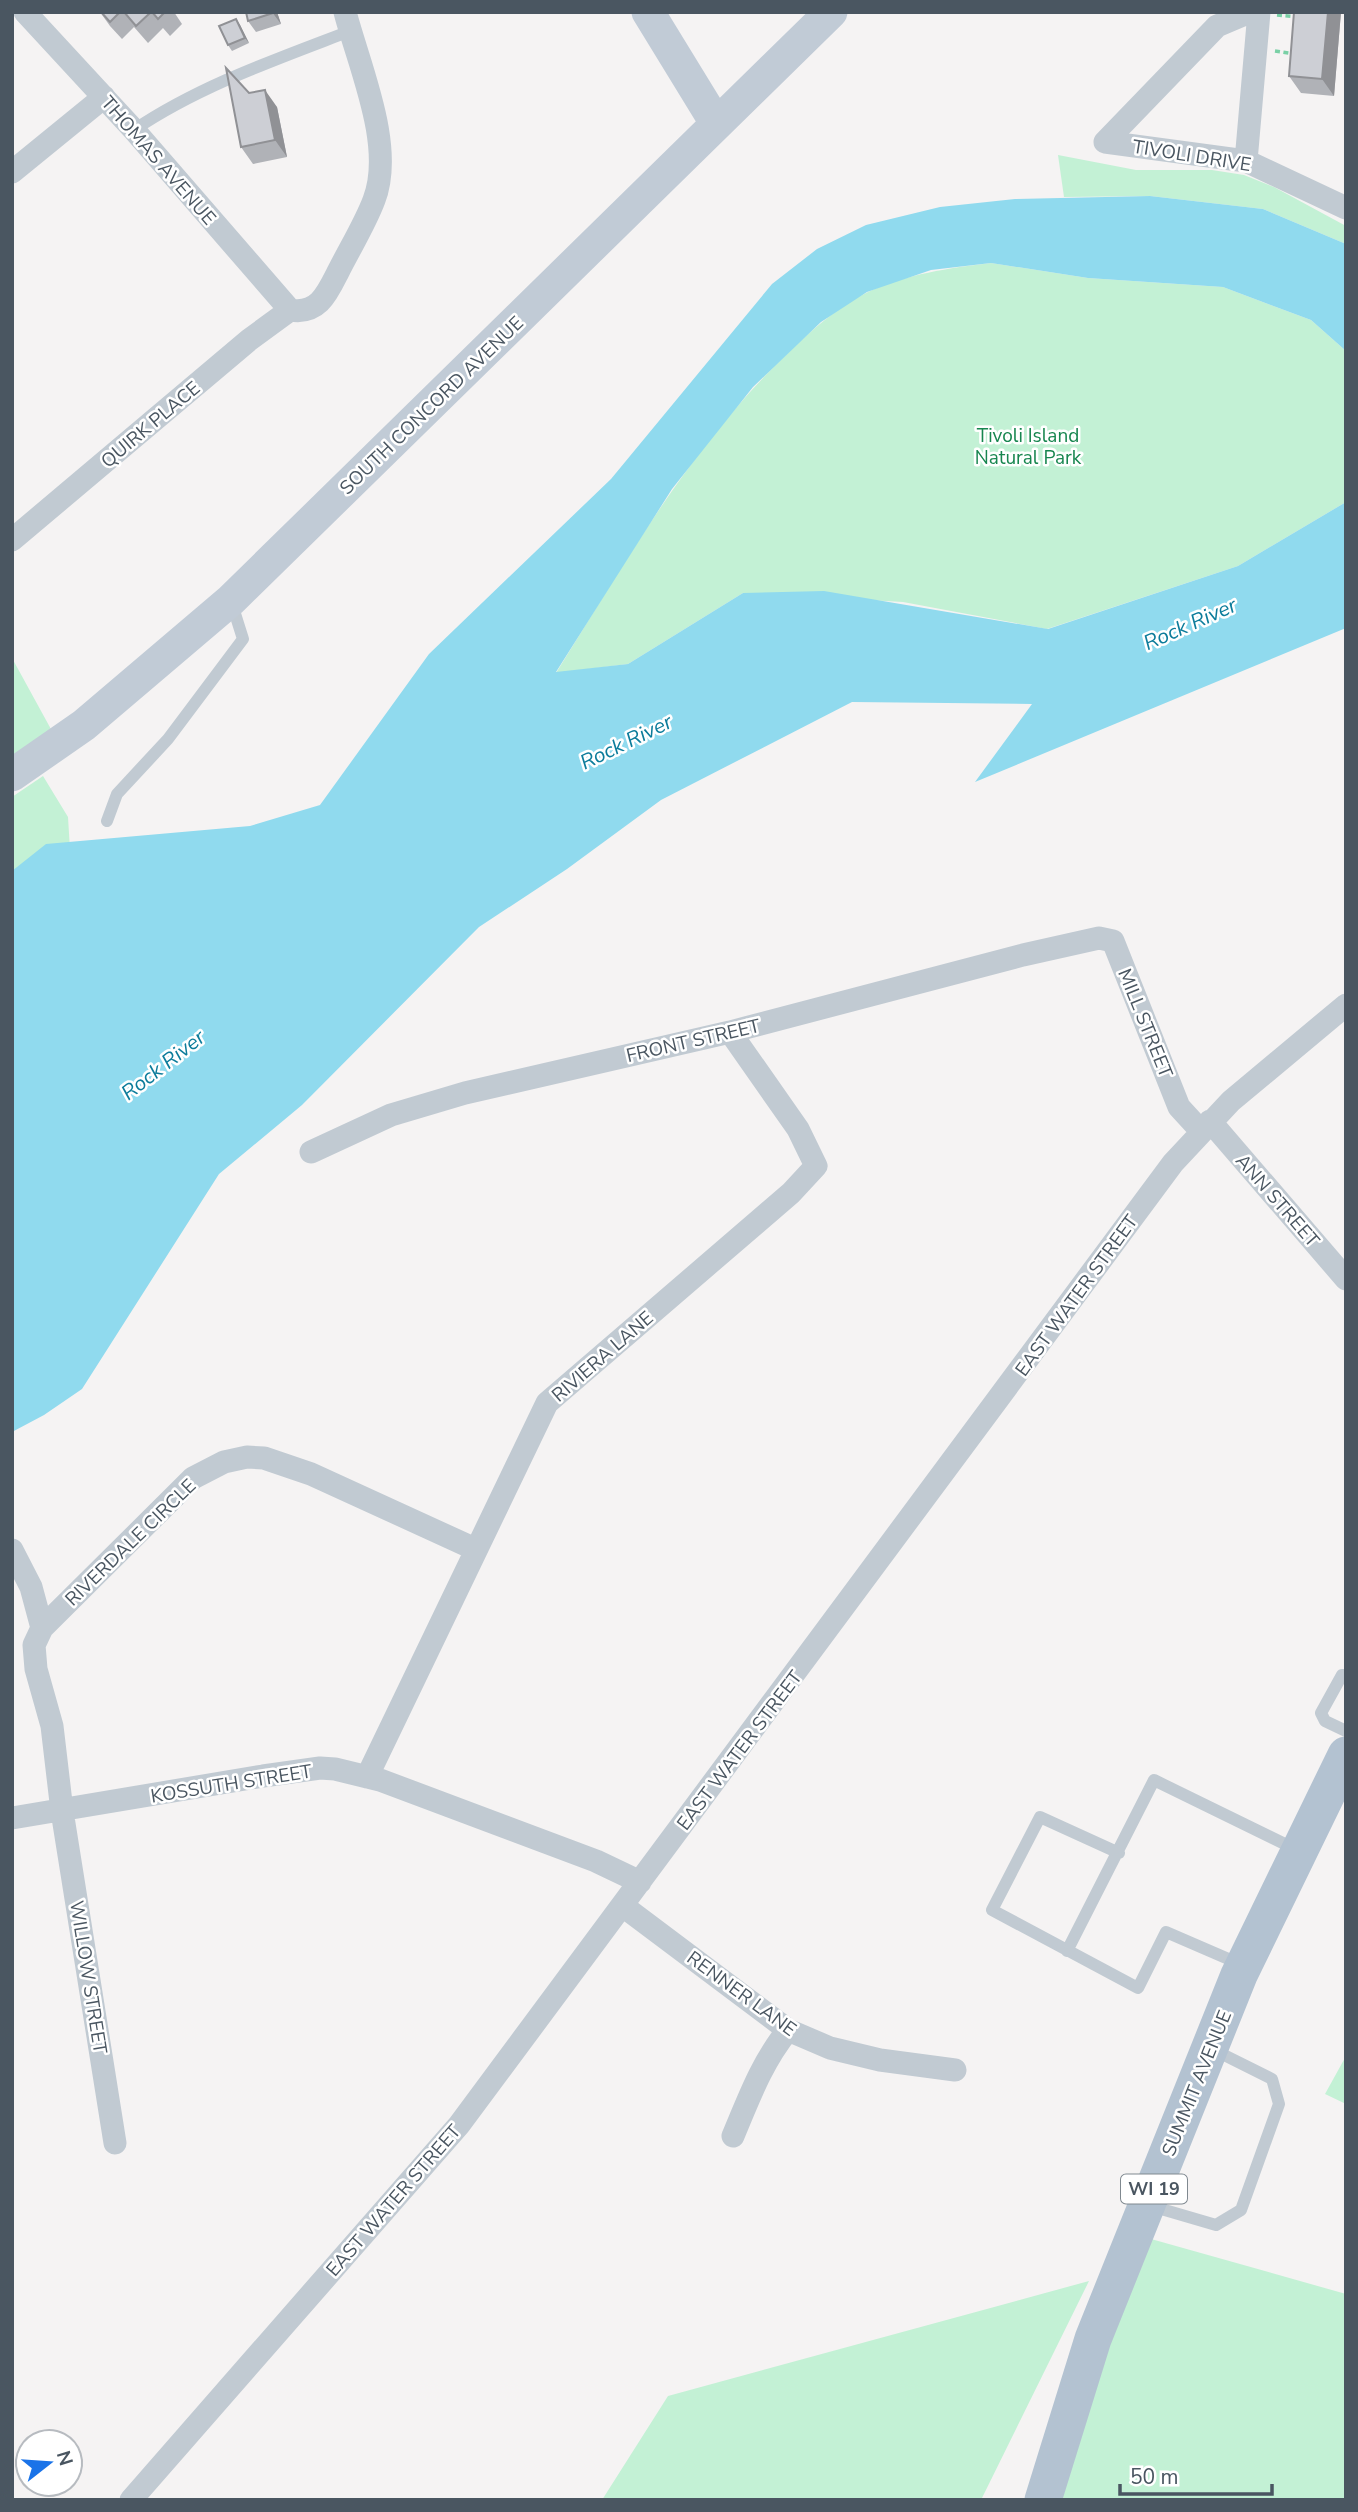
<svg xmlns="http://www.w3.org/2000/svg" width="1358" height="2512" viewBox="0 0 1358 2512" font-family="'Nunito Sans',sans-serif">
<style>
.green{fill:#c3f1d5}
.water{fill:#90daee}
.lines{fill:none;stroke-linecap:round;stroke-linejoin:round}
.path{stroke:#7ad0a6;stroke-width:3.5;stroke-dasharray:5 3.5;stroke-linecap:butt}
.lane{stroke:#c1cad2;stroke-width:12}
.street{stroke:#c1cad2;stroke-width:23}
.secondary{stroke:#c1cbd6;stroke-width:33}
.primary{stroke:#b3c2d1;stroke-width:37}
.wall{fill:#b0b2b7}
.shaded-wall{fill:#909195}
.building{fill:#cdcfd5;stroke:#909195;stroke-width:2}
.labels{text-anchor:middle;stroke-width:5;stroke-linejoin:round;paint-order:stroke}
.shield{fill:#fff;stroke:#808990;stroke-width:2}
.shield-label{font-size:18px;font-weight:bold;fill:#4a5661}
.street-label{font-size:19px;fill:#4a5661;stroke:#fff}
.park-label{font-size:19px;fill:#17864f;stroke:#fff}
.water-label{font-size:21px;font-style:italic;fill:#0c7c9b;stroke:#fff}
</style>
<rect width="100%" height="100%" fill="#f5f3f3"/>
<path class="green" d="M1058 155 1136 170H1212L1244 175 1274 187 1346 226V244L1263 209 1150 196 1064 197Z
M991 263 1088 278 1223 287 1311 320 1346 351V502L1238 566 1047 629 903 602 743 593 628 664 556 673C626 561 692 444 788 353 812 330 838 306 868 292 907 274 949 268 991 263Z
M12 658 52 731 12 757Z
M43 776 68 817 71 866 12 910V797Z
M1346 2056V2104L1325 2094Z
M1144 2237 1346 2294V2500H1053Z
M1089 2281 981 2500H602L668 2396Z"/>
<path class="water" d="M1150 196 1263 209 1346 244V351L1311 320 1223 287 1088 278 991 263 931 270 867 292 821 322 753 387 672 489 556 672 628 664 743 593 824 591 1048 629 1238 566 1346 502V628L975 782 1032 704 852 702 661 800 567 869 479 927 302 1105 219 1174 82 1389 44 1415 12 1432V871L46 844 250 826 320 805 429 654 611 479 772 284 817 249 866 225 940 207 1015 199Z"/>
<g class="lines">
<path class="path" d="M1277 15 1298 17
M1275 51 1295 54"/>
<path class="lane" d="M134 130C199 86 277 59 350 31
M107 821 117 794 168 739 243 639 232 604
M1346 1675H1342L1321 1713 1325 1721 1346 1731
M1119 1853 1040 1817 992 1910 1138 1988 1166 1932 1240 1964
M1067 1951 1154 1780 1295 1849
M1151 2206 1216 2225 1241 2210 1279 2104 1272 2079 1214 2050"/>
<path class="street" d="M25 12 134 130 290 310
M1250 12 1217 26 1105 142 1246 161 1346 208
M1246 161 1259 12
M12 172 104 97
M290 310C318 315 327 294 338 272 350 248 365 224 374 200 395 146 359 66 345 12
M12 540 249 340 290 310
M1210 1121 1346 1279
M311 1152 391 1115 465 1093 730 1032 1023 955 1099 938 1113 941 1179 1107 1201 1131
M12 1550 31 1587 42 1628
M367 1777 547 1403 791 1193 816 1166 798 1129 730 1032
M12 1818 263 1776 320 1768 335 1769 380 1780 596 1861 640 1882
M623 1906 788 2030 830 2048 880 2060 955 2070
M733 2136C749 2098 762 2062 788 2030
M115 2143 62 1811 52 1726 36 1669 34 1645 42 1628 193 1478 224 1462 247 1457 264 1458 311 1474 475 1549
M131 2500 459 2125 1173 1163 1231 1101 1346 1005"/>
<path class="secondary" d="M648 12 716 123
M12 775 84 725 231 600 831 12"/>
<path class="primary" d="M1043 2500 1093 2339 1239 1975 1346 1755"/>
</g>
<path class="wall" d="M100 12H174L182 24 170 36 163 28 148 43 134 27 122 39 110 26Z
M246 12H277L281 24 256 32 248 21Z
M1294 12H1341L1334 96 1301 93 1289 76Z
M236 19 240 25 249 43 232 51 228 45Z
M249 93 277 107 287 157 253 164 241 147Z"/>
<path class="shaded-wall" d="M272 12H277L281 24Z
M1328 12H1341L1334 96 1322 79Z
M236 19 240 25 249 43 245 38Z
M265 90 277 107 287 157 275 140Z"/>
<path class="building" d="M101 12H120L110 22Z
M124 12H151L136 26Z
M152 12H165L158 19Z
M246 12H272L273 13 248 21Z
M1294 12H1328L1322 79 1289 76Z
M236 19 245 38 228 45 219 26Z
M226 68 249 93 265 90 275 140 241 147Z"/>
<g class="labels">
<rect class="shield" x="1121" y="2174.5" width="66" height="29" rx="5"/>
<g class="shield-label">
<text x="1154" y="2195">WI 19</text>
</g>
<g class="street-label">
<text transform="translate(1192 155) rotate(9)" y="7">TIVOLI DRIVE</text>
<text transform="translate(159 160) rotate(49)" y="7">THOMAS AVENUE</text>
<text transform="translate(431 405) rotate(-44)" y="7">SOUTH CONCORD AVENUE</text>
<text transform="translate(150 424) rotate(-40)" y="7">QUIRK PLACE</text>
<text transform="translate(1146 1023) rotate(68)" y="7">MILL STREET</text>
<text transform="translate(693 1040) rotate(-13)" y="7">FRONT STREET</text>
<text transform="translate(1278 1200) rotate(49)" y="7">ANN STREET</text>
<text transform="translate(1076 1295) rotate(-54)" y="7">EAST WATER STREET</text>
<text transform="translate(602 1356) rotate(-41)" y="7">RIVIERA LANE</text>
<text transform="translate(130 1542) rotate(-44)" y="7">RIVERDALE CIRCLE</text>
<text transform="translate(739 1750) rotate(-53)" y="7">EAST WATER STREET</text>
<text transform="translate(231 1783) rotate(-9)" y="7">KOSSUTH STREET</text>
<text transform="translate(89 1977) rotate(81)" y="7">WILLOW STREET</text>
<text transform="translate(742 1993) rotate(36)" y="7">RENNER LANE</text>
<text transform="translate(1196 2083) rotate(-68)" y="7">SUMMIT AVENUE</text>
<text transform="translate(393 2200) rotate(-49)" y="7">EAST WATER STREET</text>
</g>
<g class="park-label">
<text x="1028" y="442">Tivoli Island<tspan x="1028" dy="22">Natural Park</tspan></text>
</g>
<g class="water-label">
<text transform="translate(1190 624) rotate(-24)" y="7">Rock River</text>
<text transform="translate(626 742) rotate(-26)" y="7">Rock River</text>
<text transform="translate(163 1065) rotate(-38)" y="7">Rock River</text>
</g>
</g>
<rect width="1358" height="2512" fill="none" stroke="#4a5661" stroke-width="28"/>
<g transform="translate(49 2463) rotate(73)"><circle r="33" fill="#ffffff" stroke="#b7bbc0" stroke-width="2"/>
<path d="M0-5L12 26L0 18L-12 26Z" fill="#1a73e8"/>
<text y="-10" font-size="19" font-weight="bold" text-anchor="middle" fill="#4a5661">N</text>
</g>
<path d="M1120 2484v10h152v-10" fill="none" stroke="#4a5661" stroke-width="3.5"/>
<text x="1130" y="2484" font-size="21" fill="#4a5661" stroke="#ffffff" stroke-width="5" paint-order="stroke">50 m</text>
</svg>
